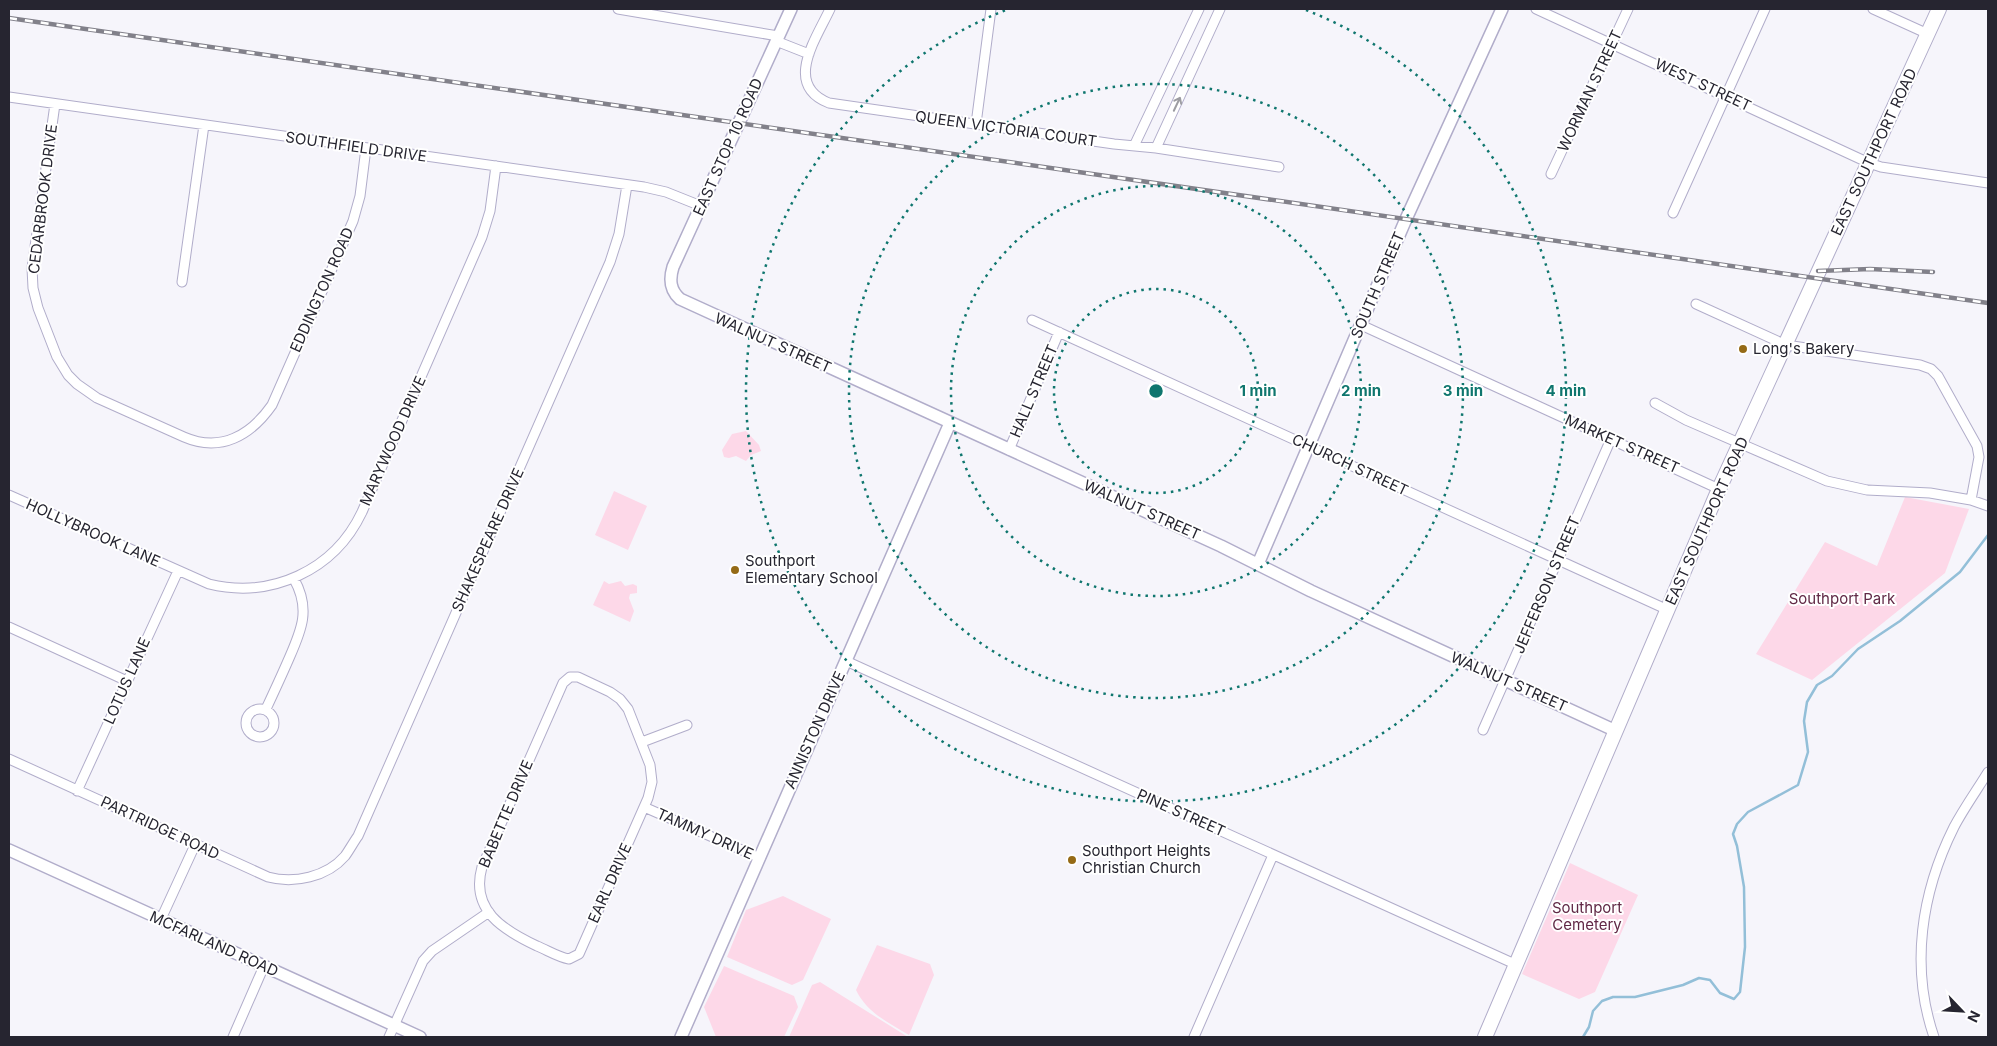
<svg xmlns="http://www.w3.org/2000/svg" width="1997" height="1046" viewBox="0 0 1997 1046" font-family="Inter,sans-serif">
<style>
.green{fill:#fdd8e8}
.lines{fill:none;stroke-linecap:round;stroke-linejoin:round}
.stream{stroke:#93bfd8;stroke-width:2.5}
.minor-casing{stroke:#b1adca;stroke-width:11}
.tertiary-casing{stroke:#b1adca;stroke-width:14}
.secondary-casing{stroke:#b1adca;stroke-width:16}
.minor{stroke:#fff;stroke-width:9}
.tertiary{stroke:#fff;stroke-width:11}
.secondary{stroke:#fff;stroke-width:14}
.rail-casing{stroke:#82818a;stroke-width:4.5}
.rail{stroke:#fff;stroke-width:2.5;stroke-dasharray:8;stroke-linecap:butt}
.oneway{stroke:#9d9da2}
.ring{fill:none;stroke:#0f766e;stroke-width:2.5;stroke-dasharray:2.5 5}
.poi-dot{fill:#956a16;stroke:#fff;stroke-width:2}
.labels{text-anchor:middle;stroke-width:4;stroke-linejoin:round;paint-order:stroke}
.street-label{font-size:15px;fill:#262530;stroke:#fff}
.poi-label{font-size:15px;fill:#262530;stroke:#fff;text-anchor:start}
.park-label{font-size:15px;fill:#612946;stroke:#fff}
.centre{fill:#0f766e;stroke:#fff;stroke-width:2.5}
.ring-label{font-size:15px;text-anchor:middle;font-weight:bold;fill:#0f766e;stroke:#fff;stroke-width:4;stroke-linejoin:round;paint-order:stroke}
</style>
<rect width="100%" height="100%" fill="#f6f5fb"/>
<path class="green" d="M746 431 759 445 761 451 751 455 746 461 736 456 729 458 724 457 722 450 732 434Z
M614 491 647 506 628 550 595 535Z
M1905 497 1969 509 1945 573 1812 680 1756 654 1825 542 1877 566Z
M604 581 609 584 621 581 625 586 633 584 637 586V593L630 594 629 598 634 611 630 622 593 605Z
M1570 863 1638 895 1595 992 1579 999 1522 974Z
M783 896 831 919 803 980 792 985 727 957 746 910Z
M877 945 930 964 934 975 909 1035C889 1023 867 1013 856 990Z
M724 966 794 996 798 1007 784 1037H716L704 1007Z
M820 982 908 1037H789L812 985Z"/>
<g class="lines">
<path class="stream" d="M1583 1037 1589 1027 1593 1011 1602 1001 1613 997H1635L1683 985 1699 978 1710 980 1720 993 1734 999 1740 992 1745 947 1744 887 1737 846 1733 834 1737 824 1748 812 1798 785 1808 752 1804 721 1807 702 1817 685 1832 676 1858 649 1900 621 1960 572 1988 535"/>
<g class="minor-casing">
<path id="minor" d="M618 9 778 36
M830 9C816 39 783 85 829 103L1114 144 1156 148 1279 167
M1536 9 1869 163 1881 167 1988 183
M1873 9 1928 34
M776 41 809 54
M9 97 644 187 666 192 701 206
M55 104 32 268 33 288 38 308 57 357 68 375 77 384 97 398 184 437C221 453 251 435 272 405L353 221 360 196 366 148
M976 124 991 9
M1134 146 1199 9
M1156 148 1220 9
M1551 174 1628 9
M1673 213 1765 9
M182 282 204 125
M1696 304 1786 345 1920 365 1931 369 1938 376 1977 446 1979 457 1971 500
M1032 320 1668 610
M1361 325 1719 489
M1655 403 1686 420 1827 481 1867 490 1930 493 1971 500 1988 506
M1009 450 1059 332
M9 495 209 584C271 599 334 571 362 512L482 237 490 211 496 166
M9 627 127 681
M846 661 1517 965
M570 677H578L610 692 620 699 628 709 650 765 652 782 648 798 579 954 569 959C558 957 547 950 537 946 503 930 470 910 482 867L563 683Z
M246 723a14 14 0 1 1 28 0a14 14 0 1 1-28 0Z
M266 709C273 694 280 679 287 663 300 633 312 611 294 579
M1483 730 1611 439
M642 742 687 725
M9 759 268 877C294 884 327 877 345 856 350 849 353 843 358 836L610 262 619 234 627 185
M77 791 178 571
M644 807 760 858
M161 919 195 845
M233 1037 264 966
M389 1037 423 961 432 951 489 912
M1194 1037 1273 855
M1934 1037C1910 967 1921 893 1954 827 1964 808 1977 790 1988 772"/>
</g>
<g class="tertiary-casing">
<path id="tertiary" d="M791 9 673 267C669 280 670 290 680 299L1221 546 1311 591 1616 731
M1258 564 1406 219 1502 9
M9 850 420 1037
M681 1037 950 423"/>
</g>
<g class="secondary-casing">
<path id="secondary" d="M1485 1037 1719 489 1939 9"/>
</g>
<use href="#minor" class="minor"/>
<use href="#tertiary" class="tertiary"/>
<use href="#secondary" class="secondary"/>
<g class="rail-casing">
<path id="rail" d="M9 18 1988 303
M1818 271 1870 269 1933 272"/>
</g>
<use href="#rail" class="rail"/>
</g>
<defs><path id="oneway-shaft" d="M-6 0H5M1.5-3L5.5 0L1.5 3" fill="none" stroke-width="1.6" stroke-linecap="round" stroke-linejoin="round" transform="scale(1.25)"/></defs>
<use class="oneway" href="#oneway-shaft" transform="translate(1177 104) rotate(-65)"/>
<g class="ring">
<circle cx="1156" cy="391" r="102"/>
<circle cx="1156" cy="391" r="205"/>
<circle cx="1156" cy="391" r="307"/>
<path d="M1306 10A410 410 0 1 1 1006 10"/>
</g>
<g class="poi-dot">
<circle cx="1743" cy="349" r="5"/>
<circle cx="735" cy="570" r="5"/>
<circle cx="1072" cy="860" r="5"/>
</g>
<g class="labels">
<g class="street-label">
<text transform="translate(1703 85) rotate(25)" y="5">WEST STREET</text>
<text transform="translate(1590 91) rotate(-65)" y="5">WORMAN STREET</text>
<text transform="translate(1006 129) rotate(8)" y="5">QUEEN VICTORIA COURT</text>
<text transform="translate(356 147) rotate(8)" y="5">SOUTHFIELD DRIVE</text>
<text transform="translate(728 147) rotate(-66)" y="5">EAST STOP 10 ROAD</text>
<text transform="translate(1874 152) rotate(-65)" y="5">EAST SOUTHPORT ROAD</text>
<text transform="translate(43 199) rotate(-83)" y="5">CEDARBROOK DRIVE</text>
<text transform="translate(1378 285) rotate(-67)" y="5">SOUTH STREET</text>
<text transform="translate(322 290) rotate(-66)" y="5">EDDINGTON ROAD</text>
<text transform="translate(773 343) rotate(24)" y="5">WALNUT STREET</text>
<text transform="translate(1034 391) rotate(-67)" y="5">HALL STREET</text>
<text transform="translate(393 441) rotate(-66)" y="5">MARYWOOD DRIVE</text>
<text transform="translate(1622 444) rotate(24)" y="5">MARKET STREET</text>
<text transform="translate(1350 465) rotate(25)" y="5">CHURCH STREET</text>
<text transform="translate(1142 510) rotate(24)" y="5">WALNUT STREET</text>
<text transform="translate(1707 521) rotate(-66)" y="5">EAST SOUTHPORT ROAD</text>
<text transform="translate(93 533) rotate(24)" y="5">HOLLYBROOK LANE</text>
<text transform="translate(488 540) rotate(-66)" y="5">SHAKESPEARE DRIVE</text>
<text transform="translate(1547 585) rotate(-67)" y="5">JEFFERSON STREET</text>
<text transform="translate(127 681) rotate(-66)" y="5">LOTUS LANE</text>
<text transform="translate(1509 682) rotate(24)" y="5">WALNUT STREET</text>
<text transform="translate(815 730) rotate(-66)" y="5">ANNISTON DRIVE</text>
<text transform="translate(1181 813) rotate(24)" y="5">PINE STREET</text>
<text transform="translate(506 814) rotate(-67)" y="5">BABETTE DRIVE</text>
<text transform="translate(160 828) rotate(25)" y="5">PARTRIDGE ROAD</text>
<text transform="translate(705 834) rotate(24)" y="5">TAMMY DRIVE</text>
<text transform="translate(610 883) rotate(-66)" y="5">EARL DRIVE</text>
<text transform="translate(214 944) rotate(24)" y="5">MCFARLAND ROAD</text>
</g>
<g class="poi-label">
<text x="1753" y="354">Long's Bakery</text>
<text x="745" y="566">Southport<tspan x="745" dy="17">Elementary School</tspan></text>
<text x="1082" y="856">Southport Heights<tspan x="1082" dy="17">Christian Church</tspan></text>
</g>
<g class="park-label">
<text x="1842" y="604">Southport Park</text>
<text x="1587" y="913">Southport<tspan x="1587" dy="17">Cemetery</tspan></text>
</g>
</g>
<circle cx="1156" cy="391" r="8" class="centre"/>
<g class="ring-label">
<text x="1258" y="396">1 min</text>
<text x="1361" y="396">2 min</text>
<text x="1463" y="396">3 min</text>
<text x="1566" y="396">4 min</text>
</g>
<rect width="1997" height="1046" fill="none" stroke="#262530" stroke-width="20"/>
<g transform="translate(1962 1011) rotate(115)" stroke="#ffffff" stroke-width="4" paint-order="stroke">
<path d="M0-4L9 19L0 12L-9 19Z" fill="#262530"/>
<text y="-8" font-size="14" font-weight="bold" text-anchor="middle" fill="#262530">N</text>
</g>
</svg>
